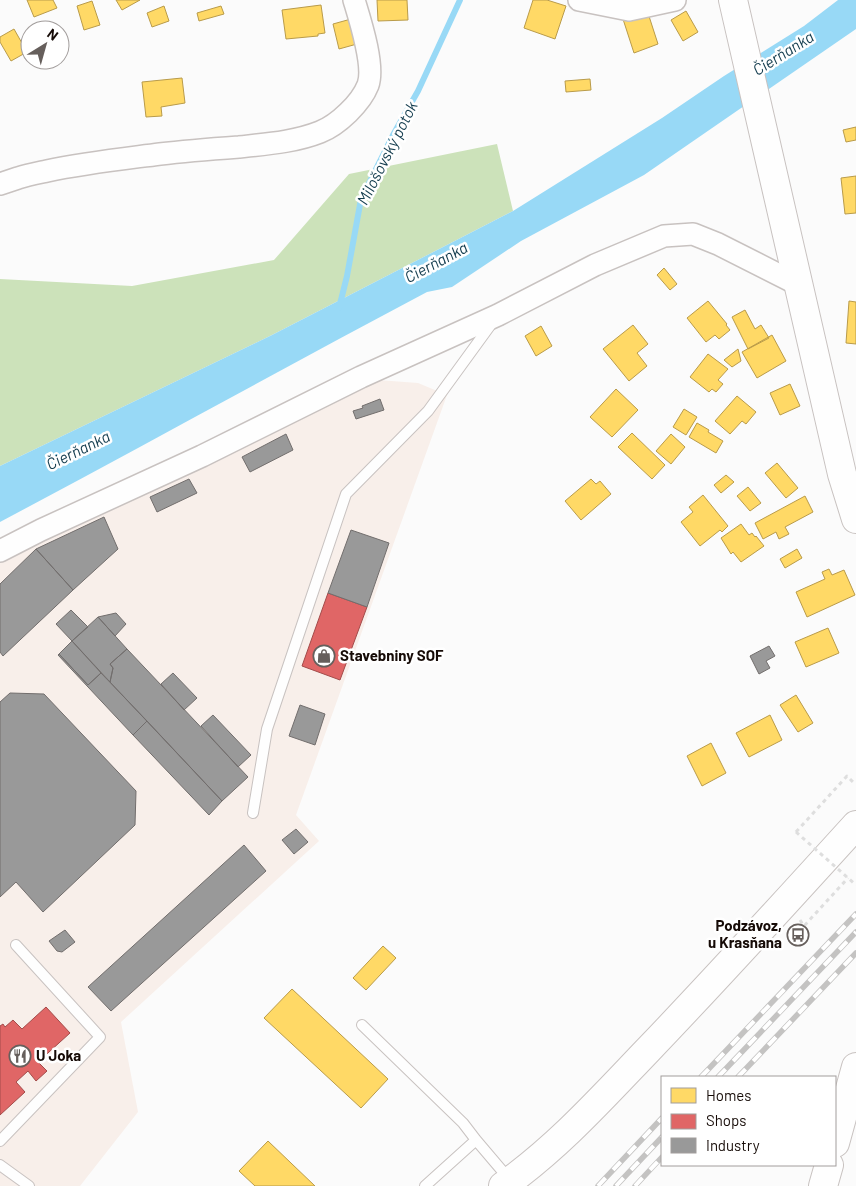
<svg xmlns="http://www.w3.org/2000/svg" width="856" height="1186" viewBox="0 0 856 1186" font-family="Barlow,sans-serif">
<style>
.built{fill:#f8efea}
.forest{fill:#cce2ba}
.water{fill:#98d9f6}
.homes{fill:#ffd966;stroke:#b99b4a}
.shops{fill:#e06666;stroke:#a34b4a}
.industry{fill:#999;stroke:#726e6d}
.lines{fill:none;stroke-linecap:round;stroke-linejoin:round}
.stream{stroke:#98d9f6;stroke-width:6}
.lane-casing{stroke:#c8c2c0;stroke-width:12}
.street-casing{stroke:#c8c2c0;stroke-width:24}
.secondary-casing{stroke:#c8c2c0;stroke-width:30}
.highway-casing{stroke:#c8c2c0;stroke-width:30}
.path{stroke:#dedede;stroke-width:3;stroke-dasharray:4 4;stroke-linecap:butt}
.lane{stroke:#fefefe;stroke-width:10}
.street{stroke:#fefefe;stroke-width:21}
.secondary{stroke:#fefefe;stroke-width:28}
.highway{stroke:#fefefe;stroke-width:28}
.rail-casing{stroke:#c4c3c2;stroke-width:5.5}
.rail{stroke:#fff;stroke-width:4;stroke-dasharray:11;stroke-linecap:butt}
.path-bridge{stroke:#dedede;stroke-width:3;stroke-dasharray:4 4;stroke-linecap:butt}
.labels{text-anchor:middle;stroke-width:5;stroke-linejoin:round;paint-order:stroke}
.poi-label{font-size:15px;font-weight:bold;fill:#160b07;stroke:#fff;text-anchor:start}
.water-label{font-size:16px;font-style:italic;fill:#133c4e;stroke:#fff}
</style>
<rect width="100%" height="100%" fill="#fbfbfb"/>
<path class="built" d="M378 380 418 383 447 395 296 815 319 841 121 1022 138 1112 80 1186H0V562Z"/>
<path class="forest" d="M497 144 513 211 272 335 0 466V279L132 286 274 260 349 174Z"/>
<path class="water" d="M838 0H856V29L644 175 521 241 452 287 427 292C284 368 143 446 0 522V466L272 335 513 211 662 118 724 76 804 26Z"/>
<path class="homes" d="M27 0H53L57 8 34 17Z
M116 0H140L122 10Z
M377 0H407L408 20 378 21Z
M533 0H547L566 6 555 39 524 28Z
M92 1 100 25 84 30 77 6Z
M321 5 325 33 318 34V36L286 39 282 10Z
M164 6 169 21 152 27 147 13Z
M221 6 224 14 199 21 197 13Z
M647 10 658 44 634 53 622 16Z
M686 11 698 32 683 41 671 20Z
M351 19 357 44 339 49 333 24Z
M14 29 27 52 11 61 0 42V37Z
M182 78 185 103 161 107 162 116 146 117 142 82Z
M590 79 591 90 566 92 565 81Z
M856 127V140L846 142 843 130Z
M856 176V213L845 214 841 178Z
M664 268 677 284 670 290 657 275Z
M708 301 727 324 726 325 730 330 719 339 715 335 706 342 687 318Z
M849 301 856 302V344L846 343Z
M745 310 755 329 761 325 769 338 748 349 732 317Z
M633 325 648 344 637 353 647 366 629 381 603 349Z
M541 326 552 346 536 356 525 336Z
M772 335 786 361 757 378 742 352Z
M738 349 741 361 732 367 724 360Z
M708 354 728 369 718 380 723 384 716 392 712 389 709 392 690 377Z
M790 384 800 406 780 415 770 393Z
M616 389 638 410 612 437 590 417Z
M737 396 756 412 746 424 742 421 730 434 715 421Z
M684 409 697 417 686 435 673 427Z
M697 423 709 430 708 432 723 441 716 453 689 437Z
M632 433 665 465 652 479 618 447Z
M671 434 685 447 671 464 656 451Z
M777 463 798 488 786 498 765 473Z
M726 475 734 482 721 493 714 485Z
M591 479 596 484 600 481 611 494 581 520 565 501Z
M748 487 761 503 750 511 737 496Z
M703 495 728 526 722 532 720 530 700 546 681 522 693 512 689 507Z
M805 496 813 512 785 527 789 534 779 539 776 532 763 539 755 523Z
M741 524 749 535 752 533 755 537 756 536 764 546 741 562 733 552 731 554 721 538Z
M797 549 802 558 785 568 780 559Z
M829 569 832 575 844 570 855 595 807 617 796 592 825 579 822 572Z
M828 628 839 653 806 667 795 642Z
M796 695 813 723 798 732 780 705Z
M770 715 782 740 749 757 736 733Z
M711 743 726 773 702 786 687 756Z
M383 946 396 958 366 990 353 978Z
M292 989 388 1079 361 1108 264 1018Z
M268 1141 315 1186H255L239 1171Z"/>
<path class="shops" d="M328 593 367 607 340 680 302 666Z
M46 1007 70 1033 38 1062 47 1071 36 1081 28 1071 16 1082 25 1092 0 1115V1026L3 1024 5 1027 13 1020 22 1029Z"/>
<path class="industry" d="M380 399 384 410 356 419 353 411 363 408 362 406Z
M286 434 293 450 250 472 242 457Z
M189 479 197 493 157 512 150 497Z
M104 517 118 549 73 590 36 549Z
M351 530 389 543 367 607 328 593Z
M36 549 73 590 3 656 0 652V584Z
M71 610 88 627 72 641 56 624Z
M116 613 126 624 115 636 98 617Z
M98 617 127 649 110 664 113 668 110 682 72 641Z
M72 641 101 673 88 685 59 654Z
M769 646 775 656 766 661 770 668 759 674 750 656Z
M127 649 248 777 222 801 110 682 113 668 110 664Z
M59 654 88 685 101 673 147 721 133 735 58 655Z
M173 673 197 698 184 710 161 684Z
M10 693 44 694 136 791 135 825 43 912 16 882 0 897V702Z
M300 705 325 714 315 745 289 736Z
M213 715 251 755 238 767 201 726Z
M147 721 222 801 209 815 133 735Z
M296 829 308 842 294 854 282 840Z
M244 845 266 871 111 1011 88 987Z
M65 930 75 942 62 952 57 951 49 941Z"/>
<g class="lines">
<path class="stream" d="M339 308 347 276 361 199 393 135 418 91 460 0"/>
<g class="lane-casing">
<path id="lane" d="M253 813 267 729 346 494 428 411 492 323
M362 1025 463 1123 476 1140 510 1180
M0 1141 100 1037 16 945
M0 1165 29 1186
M425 1186 476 1140"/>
</g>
<g class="street-casing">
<path id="street" d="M579 0 629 10 675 0
M0 184C6 182 12 180 18 178 28 175 38 173 47 171 85 163 122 159 160 154 186 151 212 149 239 147 266 144 295 142 320 132 338 125 361 103 368 85 375 66 360 20 354 0
M0 551 41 530 202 456 361 377 498 315 595 265 664 236 693 234 718 244 799 285"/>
</g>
<g class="secondary-casing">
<path id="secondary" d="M733 0 842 474 856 519
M503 1186C557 1148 601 1099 647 1051 718 977 787 901 856 825"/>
</g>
<g class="highway-casing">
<path id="highway" d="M835 1143 856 1067
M823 1186 829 1165"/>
</g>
<path class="path" d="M796 832 847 776 853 782
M800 920 804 926 848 878"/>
<use href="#lane" class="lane"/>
<use href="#street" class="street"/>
<use href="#secondary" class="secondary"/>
<use href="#highway" class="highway"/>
<g class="rail-casing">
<path id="rail" d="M701 1077 856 914
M718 1077 856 932
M738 1077 856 953
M598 1186 662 1118
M616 1186 662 1137
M635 1186 662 1157"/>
</g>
<use href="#rail" class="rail"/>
<path class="path-bridge" d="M796 832 856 885"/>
</g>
<defs>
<g id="shop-ring" transform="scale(1.125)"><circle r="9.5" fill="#fff" stroke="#665f5c" stroke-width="1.5"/><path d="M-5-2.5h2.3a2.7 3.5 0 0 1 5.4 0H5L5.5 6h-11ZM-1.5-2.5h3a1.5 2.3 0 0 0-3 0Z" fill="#665f5c"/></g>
<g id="bus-ring" transform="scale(1.125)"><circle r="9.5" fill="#fff" stroke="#665f5c" stroke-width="1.5"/><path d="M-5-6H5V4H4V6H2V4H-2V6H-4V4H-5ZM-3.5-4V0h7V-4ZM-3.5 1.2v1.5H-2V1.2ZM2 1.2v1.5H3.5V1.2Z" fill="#665f5c"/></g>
<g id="restaurant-ring" transform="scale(1.125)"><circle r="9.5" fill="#fff" stroke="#665f5c" stroke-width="1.5"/><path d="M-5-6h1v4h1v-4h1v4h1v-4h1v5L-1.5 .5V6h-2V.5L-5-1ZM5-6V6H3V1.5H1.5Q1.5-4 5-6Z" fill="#665f5c"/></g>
</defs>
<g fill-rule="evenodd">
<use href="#shop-ring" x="324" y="656"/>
<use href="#bus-ring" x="798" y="935"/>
<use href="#restaurant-ring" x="20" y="1056"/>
</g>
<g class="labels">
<g class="poi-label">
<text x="340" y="661">Stavebniny SOF</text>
<text x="782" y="931" text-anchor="end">Podzávoz,<tspan x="782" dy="17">u Krasňana</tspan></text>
<text x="36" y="1061">U Joka</text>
</g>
<g class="water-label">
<text transform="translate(783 53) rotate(-32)" y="6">Čierňanka</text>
<text transform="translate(387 153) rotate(-63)" y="6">Milošovský potok</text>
<text transform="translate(436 262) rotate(-28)" y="6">Čierňanka</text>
<text transform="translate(78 450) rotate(-26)" y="6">Čierňanka</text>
</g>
</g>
<rect x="661" y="1076" width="175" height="90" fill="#ffffff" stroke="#a29d9c"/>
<rect x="671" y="1088" width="25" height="15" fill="#ffd966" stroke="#a29d9c"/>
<text x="706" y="1101" font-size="15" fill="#160b07">Homes</text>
<rect x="671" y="1114" width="25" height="15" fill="#e06666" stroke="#a29d9c"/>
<text x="706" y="1126" font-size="15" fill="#160b07">Shops</text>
<rect x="671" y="1138" width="25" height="15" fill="#999999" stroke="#a29d9c"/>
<text x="706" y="1151" font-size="15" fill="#160b07">Industry</text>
<g transform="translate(45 45) rotate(37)"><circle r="24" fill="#ffffff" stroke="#a29d9c"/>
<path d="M0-4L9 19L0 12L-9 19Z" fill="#665f5c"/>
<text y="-8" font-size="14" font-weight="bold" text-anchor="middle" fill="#160b07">N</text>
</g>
</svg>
